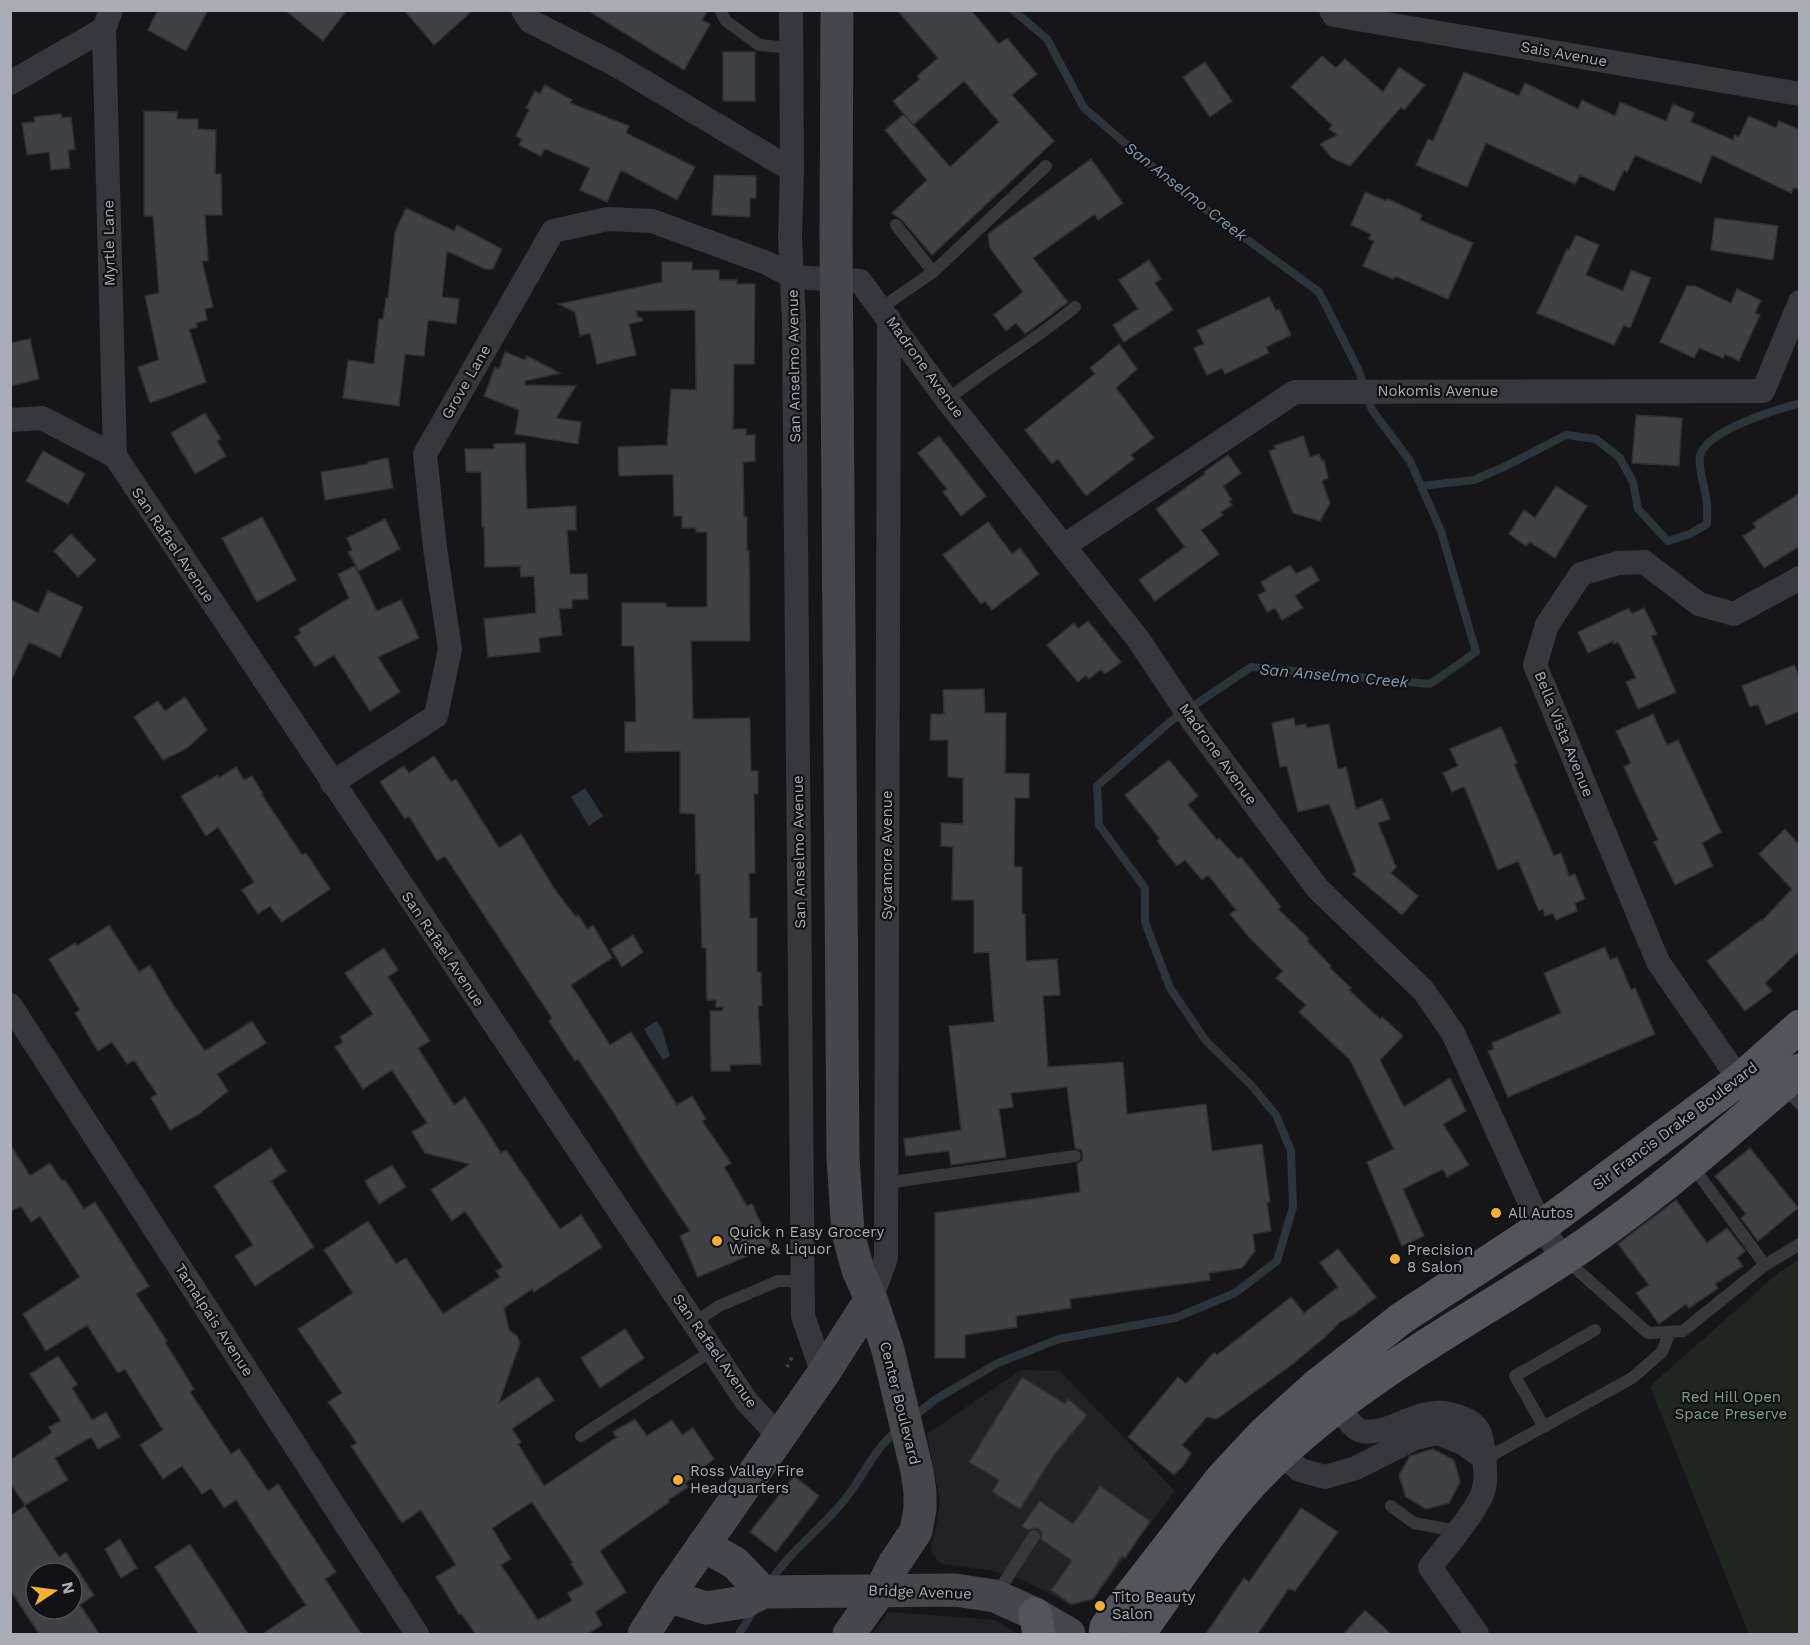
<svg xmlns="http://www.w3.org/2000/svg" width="1810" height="1645" viewBox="0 0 1810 1645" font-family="'Work Sans',sans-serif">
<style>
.built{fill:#222225}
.green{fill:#1e261f}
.water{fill:#2c353c}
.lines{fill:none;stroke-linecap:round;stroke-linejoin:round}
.stream{stroke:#2c353c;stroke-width:8}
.building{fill:#404145;stroke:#303034;stroke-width:1.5;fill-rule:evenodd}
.path{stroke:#3d3f44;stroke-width:4;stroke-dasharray:3 4.5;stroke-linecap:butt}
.lane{stroke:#37383d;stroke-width:12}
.street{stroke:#37383d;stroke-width:24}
.secondary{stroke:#45474d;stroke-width:33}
.primary{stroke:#53555c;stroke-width:33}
.poi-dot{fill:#f2b134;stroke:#111113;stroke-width:2}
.labels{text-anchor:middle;stroke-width:4.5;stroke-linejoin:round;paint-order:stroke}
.street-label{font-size:15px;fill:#a8adb8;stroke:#111113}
.poi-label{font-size:15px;fill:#a8adb8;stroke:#111113;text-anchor:start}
.park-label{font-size:15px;fill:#7fa381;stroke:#111113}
.water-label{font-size:16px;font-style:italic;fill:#7f9bb3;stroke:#111113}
</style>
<rect width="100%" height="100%" fill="#161618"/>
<path class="built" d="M1021 1370 1060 1371 1175 1491 1093 1600 1072 1606 1023 1580 990 1570 943 1564 938 1561 932 1552 931 1544 936 1529 940 1501 927 1434Z
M888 1612 996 1620 1017 1634H872Z"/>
<path class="green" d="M1799 1260V1634H1749L1650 1386 1778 1273Z"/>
<path class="water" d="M585 788 603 816 589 826 571 797Z
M656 1021 662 1029 670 1056 663 1060 644 1029Z"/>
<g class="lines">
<path class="stream" d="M1421 486 1474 480 1506 466 1566 435 1596 439 1620 458 1633 482 1638 509 1668 541 1690 534 1707 524C1707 515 1708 506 1706 497 1704 483 1698 470 1700 456 1706 430 1776 410 1800 403
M913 1417 936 1399 998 1363 1059 1339 1175 1318 1235 1293 1277 1261 1293 1207 1291 1151 1276 1115 1251 1085 1206 1041 1170 988 1145 922V888L1099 825 1097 786 1171 721 1251 667 1430 684 1476 652 1441 531 1410 461 1372 410 1358 369 1319 292 1182 192 1084 108 1047 39 1013 10
M769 1584C789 1551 822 1529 846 1498 865 1474 874 1448 899 1429
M739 1634 754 1610"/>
</g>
<path class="building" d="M158 10H208L186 51 148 30Z
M285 10H347L323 41Z
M404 10H473L434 45Z
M587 10H708L702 20 710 24 684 70Z
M897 10H971L999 44 1007 38 1037 74 1012 95 1054 141 932 255 902 220 892 213 927 180 885 130 904 114 950 167 999 122 964 81 913 125 893 101 920 79 917 76 938 58Z
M723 52H755V101H723Z
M1322 56 1336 68 1345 59 1383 92 1399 67 1425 85 1404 110 1401 107 1350 166 1332 158 1320 144 1337 135 1329 129 1332 125 1291 87Z
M1205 62 1232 101 1210 117 1183 77Z
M1464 72 1519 96 1525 83 1578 109 1582 100 1615 116 1620 102 1666 121 1673 104 1694 113 1691 122 1733 140 1735 135 1739 137 1749 116 1776 128 1779 121 1800 130V190L1794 187 1791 193 1712 155 1701 183 1635 155 1627 172 1624 170 1614 191 1580 175 1575 184 1486 143 1467 187 1416 165 1428 139 1433 141Z
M545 85 572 100 570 103 629 126 626 133 695 167 677 200 621 170 607 202 580 190 590 168 545 149 541 156 519 145 522 139 516 136 529 110 526 108 535 91 540 94Z
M144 111 177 112V119H198V129L216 130 215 174H221L222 215H205L208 261H202L213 307 205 309 207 320 196 323 197 327 189 329 206 382 150 403 138 367 159 360 145 296 159 293 153 216H144Z
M61 114 62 118 71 117 75 149 68 150 70 168 51 170 49 152 27 155 22 123 35 122 34 117Z
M1091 159 1123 203 1098 220 1095 214 1033 258 1068 302 1025 334 1016 323 1006 331 994 315 1023 292 990 248 988 234Z
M714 175 756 176V198H750V217L712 215Z
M1365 192 1386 201 1388 199 1422 215 1420 220 1473 243 1448 299 1395 276 1393 279 1363 266 1374 241 1369 239 1371 234 1351 225Z
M406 208 454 231 457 225 502 249 493 269H485L447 251 442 297 459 299 456 324 428 320 424 356 405 354 399 406 343 398 348 360 374 364 379 319H383L386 298H388L395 232Z
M1715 218 1778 226 1773 260 1711 250Z
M1576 235 1599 245 1586 275 1623 291 1631 270 1651 278 1630 328 1624 325 1614 345 1537 313 1567 249 1569 250Z
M1149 260 1161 279 1155 283 1173 310 1124 342 1113 325 1138 309 1119 280Z
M662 262H692V270H719V280H737V284H755L754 364H734L733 429H746V435H755V461L743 462 744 517H747V551H749L750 641H691L693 719 750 718 751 771H758V794H754L755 873H749L750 918H757V972H761L762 1006H758L761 1064 730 1065V1071H711L710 1011H723V1007H716V1000H707L706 948H702L700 874H696L695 814 680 813V751L625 752V722H636L634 646H622V603H666V607H707V532H696V528H682V516H674L673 474 619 476 618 447 667 445 671 389 696 390 695 310 636 311 638 317 642 318V321L629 324 636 355 597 364 590 333 580 336 575 312 559 304 662 282Z
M1687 286H1695L1731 303 1737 289 1761 300 1755 313 1760 315 1739 361 1725 354 1723 358 1699 348 1694 358 1660 342Z
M1269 297 1276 311 1279 309 1291 335 1266 347 1269 353 1225 374 1222 368 1207 375 1194 348 1204 344 1197 330Z
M30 339 39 379 10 386V343Z
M1119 344 1137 369 1116 388 1154 438 1131 455 1134 459 1086 496 1058 459 1052 464 1025 430 1095 374 1090 368Z
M505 352 525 360 527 356 560 373 525 381V385L576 386 556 418 581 422 578 444 515 434 519 410 484 396 495 367 499 369Z
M205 413 221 439 217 441 226 456 195 474 171 433Z
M1636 415 1682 418 1679 466 1632 463Z
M939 436 986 496 961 516 943 492 947 489 918 453Z
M1303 436 1310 457 1319 454 1322 461 1324 460 1328 478 1322 481 1330 503 1320 521 1293 513 1269 451 1276 449 1274 446Z
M525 443 527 509 576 506V530H567L570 574H587L588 599 572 600V608L559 609 562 635 539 638 540 652 488 657 484 619 536 613 534 576 521 577 520 566 485 567 484 527H482L481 472H466L465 449H494V444Z
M43 451 85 474 68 504 26 481Z
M1228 455 1241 473 1223 486 1232 500 1229 501 1232 505 1221 512 1223 515 1201 530 1219 554 1155 601 1139 580 1185 547 1156 509 1205 474 1204 472Z
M388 458 393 488 325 500 321 472 368 464V462Z
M1556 486 1587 506 1555 558 1530 542 1526 546 1509 534 1524 510 1535 518Z
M1800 493V546L1764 568 1743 536 1756 528 1753 523Z
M262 517 296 580 257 602 222 538Z
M385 519 400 549 359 571 348 552 352 550 347 538Z
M988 522 1012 554 1020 548 1039 574 992 610 985 601 981 604 943 555Z
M71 534 96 560 78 577 54 551Z
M1290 565 1296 574 1311 566 1319 580 1295 596 1303 608 1282 620 1275 608 1267 612 1258 595 1266 591 1261 582Z
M355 566 377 611 401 600 419 638 378 657 400 692 370 711 334 655 315 667 295 637 301 633 299 629 349 598 338 574Z
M48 591 83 607 60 657 29 642 10 683V599L38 613Z
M1629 608 1632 614 1644 608 1657 634 1651 636 1676 692 1638 709 1626 682 1636 678 1618 642 1614 644 1613 641 1588 653 1578 632Z
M1088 621 1121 662 1105 674 1101 669 1089 679 1086 675 1078 682 1047 645 1074 623 1078 629Z
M1794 665 1800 678V711L1766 725 1758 704 1750 707 1742 686Z
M984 689 985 713H1006L1005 773 1029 774V798H1015L1014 867H1022V914H1025L1026 961 1057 959 1060 995 1043 996 1048 1067 1123 1062 1127 1114 1206 1104 1212 1151 1262 1144 1270 1202H1267L1271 1231 1253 1234 1255 1251 1242 1268 1209 1273 1210 1280 1070 1299 1071 1308 1016 1316 1017 1327 965 1335V1358H935V1213L1080 1192 1077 1164 1082 1160 1083 1155 1081 1150 1075 1148 1067 1087 1011 1093 1013 1107 999 1109 1006 1157 951 1165 949 1151 906 1156 904 1139 961 1130 949 1026 994 1022 989 952 974 953V900H952L953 847 941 846V823L963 824V778L948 777V740H930L931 714H944L943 690Z
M185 697 207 730 187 748 163 760 134 717 158 701 165 711Z
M1653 714 1667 745 1678 740 1721 832 1702 843 1713 866 1675 885 1654 842 1658 840 1624 767 1631 763 1616 731Z
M1294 718 1295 726 1306 724V728L1329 724 1338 769 1346 767 1356 809 1382 799 1390 819 1378 823 1396 867 1391 873 1418 896 1402 915 1353 874 1356 871 1329 804 1298 812 1287 766 1280 767 1272 723Z
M1501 727 1517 763 1514 764 1554 856 1561 853 1569 876 1575 874 1585 899 1575 903 1577 911 1556 920 1553 913 1545 916 1543 909 1539 911 1518 861 1498 870 1464 786 1452 792 1443 773 1458 766 1450 749Z
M434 756 451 782 456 779 499 848 521 834 553 887 576 917 578 915 587 929 593 925 612 958 571 985 610 1045 631 1032 677 1105 692 1096 706 1119 702 1121 731 1163 724 1167 747 1206 752 1204 771 1246 698 1277 680 1236 690 1231 640 1156 614 1113 578 1059 575 1061 549 1021 552 1018 445 856 437 861 409 816 405 819 380 782 404 766 409 773Z
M1169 760 1198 796 1188 805 1217 840 1219 838 1238 859 1241 857 1281 907 1278 909 1309 939 1307 941 1331 966 1330 968 1351 988 1349 990 1380 1019 1382 1017 1403 1036 1380 1060 1404 1107 1450 1078 1466 1111 1443 1124 1469 1165 1447 1177 1443 1169 1403 1189 1424 1236 1402 1246 1367 1162 1394 1149 1350 1060 1299 1012 1306 1005 1276 978 1283 971 1248 936 1230 914 1236 910 1208 875 1202 880 1185 860 1177 866 1157 841 1160 839 1125 795Z
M236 767 244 780 252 776 263 794 262 795 302 855 306 853 330 889 282 922 270 906 258 914 242 890 254 882 218 827 206 836 181 796 218 775 219 778Z
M1785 829 1800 846V950L1765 983 1772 991 1745 1011 1707 961 1761 920 1762 921 1792 889 1759 854Z
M109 925 139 972 150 965 172 1003 205 1051 252 1021 266 1043 217 1074 228 1091 199 1114 170 1130 151 1098 157 1094 134 1060 127 1064 112 1042 98 1051 75 1013 80 1010 49 959 75 943 77 946Z
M633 935 643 952 622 967 611 949Z
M1605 947 1610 960 1617 957 1631 990 1635 988 1655 1034 1508 1097 1488 1051 1494 1049 1492 1043 1561 1013 1544 973Z
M384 948 398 970 388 977 430 1041 418 1048 454 1105 465 1097 501 1153 506 1150 560 1229 581 1215 602 1247 534 1292 532 1289 504 1308 509 1330 517 1336 520 1343 499 1403 538 1377 554 1400 512 1429 521 1442 518 1444 544 1486 617 1437 613 1432 635 1419 647 1436 672 1420 682 1435 693 1428 714 1459 703 1467 704 1470 685 1483 688 1487 668 1500 669 1502 600 1551 626 1592 595 1612 602 1625 586 1635H476L461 1613 459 1614 436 1577 456 1565 421 1510 402 1523 373 1479 351 1446 357 1443 328 1402 342 1393 298 1329 353 1293 324 1250 368 1221 396 1264 406 1258 443 1314 500 1277 496 1271 503 1267 465 1211 452 1221 431 1190 470 1164 425 1153 412 1132 427 1123 392 1070 363 1089 335 1047 343 1042 340 1037 373 1014 345 973ZM532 1502 573 1563 571 1564 584 1584 568 1593 572 1601 538 1620 501 1565 511 1559 492 1528Z
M10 1144 30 1176 50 1163 62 1181 65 1180 84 1209 95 1202 149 1286 136 1294 167 1341 165 1342 194 1389 190 1392 231 1454 239 1449 268 1491 278 1484 336 1572 325 1579 362 1635H261L306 1605 236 1500 224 1508 211 1488 202 1494 182 1466 163 1479 140 1445 163 1430 125 1369 118 1373 87 1325 46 1351 23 1314 80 1277 40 1216 31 1222 21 1206 10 1212Z
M271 1148 286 1171 271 1181 314 1247 255 1286 235 1256 253 1245 214 1186Z
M1750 1148 1798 1208 1758 1241 1741 1218 1746 1214 1715 1176Z
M392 1165 406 1187 379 1204 365 1181Z
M1676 1200 1707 1243 1727 1228 1745 1251 1737 1258 1743 1266 1715 1284 1718 1288 1689 1308 1686 1304 1659 1324 1636 1293 1649 1285 1618 1244Z
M1338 1249 1376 1297 1353 1315 1340 1322 1324 1338 1290 1366 1217 1419 1207 1417 1182 1445 1191 1453 1183 1466 1174 1475 1128 1437 1178 1377 1186 1384 1214 1352 1217 1355 1291 1297 1304 1313 1338 1287 1320 1263Z
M625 1329 644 1358 600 1388 581 1358Z
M58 1356 77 1384 72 1388 92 1420 106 1412 120 1437 98 1449 91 1437 55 1458 68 1480 25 1505 10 1483V1460L52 1433 49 1427 61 1421 30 1374Z
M1022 1377 1065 1404 1068 1399 1087 1415 1054 1455 1020 1509 992 1492 999 1480 969 1462Z
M1433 1449 1454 1460 1460 1482 1449 1503 1426 1509 1406 1497 1399 1475 1410 1456Z
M794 1476 819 1496 776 1552 750 1532Z
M1100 1486 1150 1521 1125 1558 1122 1556 1093 1599 1071 1604 1051 1590 1072 1561 1041 1539 1042 1533 1039 1529 1034 1528 1028 1530 1022 1526 1040 1501 1073 1524Z
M25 1506 59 1557 66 1552 94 1595 80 1605 100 1635H40L10 1590V1516ZM36 1573H72V1609H36Z
M1301 1508 1338 1532 1295 1591 1289 1588 1257 1635H1205L1244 1578 1249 1582Z
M120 1539 137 1568 121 1578 105 1549Z
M190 1544 249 1635H199L155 1567Z
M1365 1610 1392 1635H1343Z"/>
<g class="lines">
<path class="path" d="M787 1367 792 1357"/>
<path class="lane" d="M720 10 726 21 759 45 791 48
M896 225 933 272
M881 308 933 272 1046 166
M947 400C988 367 1034 341 1075 307
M1784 1088 1800 1104
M1691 1164 1765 1265 1800 1244
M886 1183 1075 1156
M1565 1259 1648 1333 1683 1331 1765 1265
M694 1323 719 1306 778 1281H803
M1544 1427 1515 1376 1595 1330
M581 1436 713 1350
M1485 1459 1632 1378 1662 1352 1670 1332
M1391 1506 1414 1523 1457 1531
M996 1595 1034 1536"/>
<path class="street" d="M523 10 530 21 616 65 792 170
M791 10 792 170 790 238 794 321 803 1316 823 1374
M1331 10 1334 15 1800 94
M104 29 115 456
M10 83 104 29 111 10
M10 420 42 418 115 456 747 1402 779 1436
M1064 546 1295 392 1763 391 1800 302
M332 783 436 716 450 649 435 548 425 454 553 231 608 219 652 221 767 263 793 277 860 281 947 400 1138 639 1194 723 1318 889 1423 990 1453 1033 1541 1227 1564 1259
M10 1005 417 1634
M1748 1092 1658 962 1535 665 1547 625 1581 574 1618 563 1644 562 1699 604 1734 614 1800 578
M871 1299 886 1258 889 319
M1338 1404C1344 1414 1351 1428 1362 1431 1387 1436 1416 1410 1442 1413 1453 1414 1472 1419 1478 1430 1484 1439 1487 1478 1484 1488 1481 1506 1443 1551 1430 1567L1477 1634
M1281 1454 1300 1470 1325 1477 1356 1468 1415 1438 1438 1433 1463 1443 1485 1459"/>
<path class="secondary" d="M837 10 836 237 843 1158 848 1232 852 1248 858 1270 871 1299 888 1350 917 1471 920 1492V1509L916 1531 894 1564 881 1589 849 1634
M703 1545 735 1563 763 1592
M668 1596 706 1608 744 1602 763 1592 955 1590 995 1596 1035 1614 1069 1634
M644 1634 668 1596 823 1374 871 1299"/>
<path class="primary" d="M1035 1614 1039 1634
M1105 1634 1106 1627 1221 1479 1263 1434 1317 1385 1402 1318 1541 1227 1739 1080 1800 1026
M1139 1634C1183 1572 1225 1505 1282 1453 1366 1375 1467 1322 1562 1260 1647 1204 1724 1136 1800 1070"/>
</g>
<g class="poi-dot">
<circle cx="1496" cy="1213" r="6"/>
<circle cx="717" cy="1241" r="6"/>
<circle cx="1395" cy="1259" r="6"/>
<circle cx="678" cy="1480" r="6"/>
<circle cx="1100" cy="1606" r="6"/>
</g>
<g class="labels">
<g class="street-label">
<text transform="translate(1564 54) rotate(10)" y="5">Sais Avenue</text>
<text transform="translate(109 243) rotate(-91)" y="5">Myrtle Lane</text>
<text transform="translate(794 366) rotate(-91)" y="5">San Anselmo Avenue</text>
<text transform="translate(925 367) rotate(54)" y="5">Madrone Avenue</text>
<text transform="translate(466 382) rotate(-60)" y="5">Grove Lane</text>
<text x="1438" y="396">Nokomis Avenue</text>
<text transform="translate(173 545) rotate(56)" y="5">San Rafael Avenue</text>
<text transform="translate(1564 734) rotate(68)" y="5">Bella Vista Avenue</text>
<text transform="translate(1218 754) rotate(54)" y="5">Madrone Avenue</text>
<text transform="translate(799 852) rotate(-91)" y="5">San Anselmo Avenue</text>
<text transform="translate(887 855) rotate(-90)" y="5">Sycamore Avenue</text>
<text transform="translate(443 949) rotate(56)" y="5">San Rafael Avenue</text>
<text transform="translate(1675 1126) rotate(-37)" y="5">Sir Francis Drake Boulevard</text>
<text transform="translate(214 1320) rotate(57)" y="5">Tamalpais Avenue</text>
<text transform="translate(715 1351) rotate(55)" y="5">San Rafael Avenue</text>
<text transform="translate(900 1403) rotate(76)" y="5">Center Boulevard</text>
<text transform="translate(920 1592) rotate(2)" y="5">Bridge Avenue</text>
</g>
<g class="poi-label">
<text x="1508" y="1218">All Autos</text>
<text x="729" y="1237">Quick n Easy Grocery<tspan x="729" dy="17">Wine &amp; Liquor</tspan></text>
<text x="1407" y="1255">Precision<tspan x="1407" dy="17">8 Salon</tspan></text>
<text x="690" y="1476">Ross Valley Fire<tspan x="690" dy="17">Headquarters</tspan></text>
<text x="1112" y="1602">Tito Beauty<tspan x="1112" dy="17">Salon</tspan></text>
</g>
<g class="park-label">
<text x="1731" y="1402">Red Hill Open<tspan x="1731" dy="17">Space Preserve</tspan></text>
</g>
<g class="water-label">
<text transform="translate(1186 191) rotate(38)" y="6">San Anselmo Creek</text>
<text transform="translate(1334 675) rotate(5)" y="6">San Anselmo Creek</text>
</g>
</g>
<rect width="1810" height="1645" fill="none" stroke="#a8adb8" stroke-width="24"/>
<g transform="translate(54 1591) rotate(77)"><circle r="28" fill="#111113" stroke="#4d4f55" stroke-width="1.5"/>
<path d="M0-4.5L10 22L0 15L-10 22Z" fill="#f2b134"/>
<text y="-9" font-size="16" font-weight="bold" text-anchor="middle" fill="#a8adb8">N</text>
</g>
</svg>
